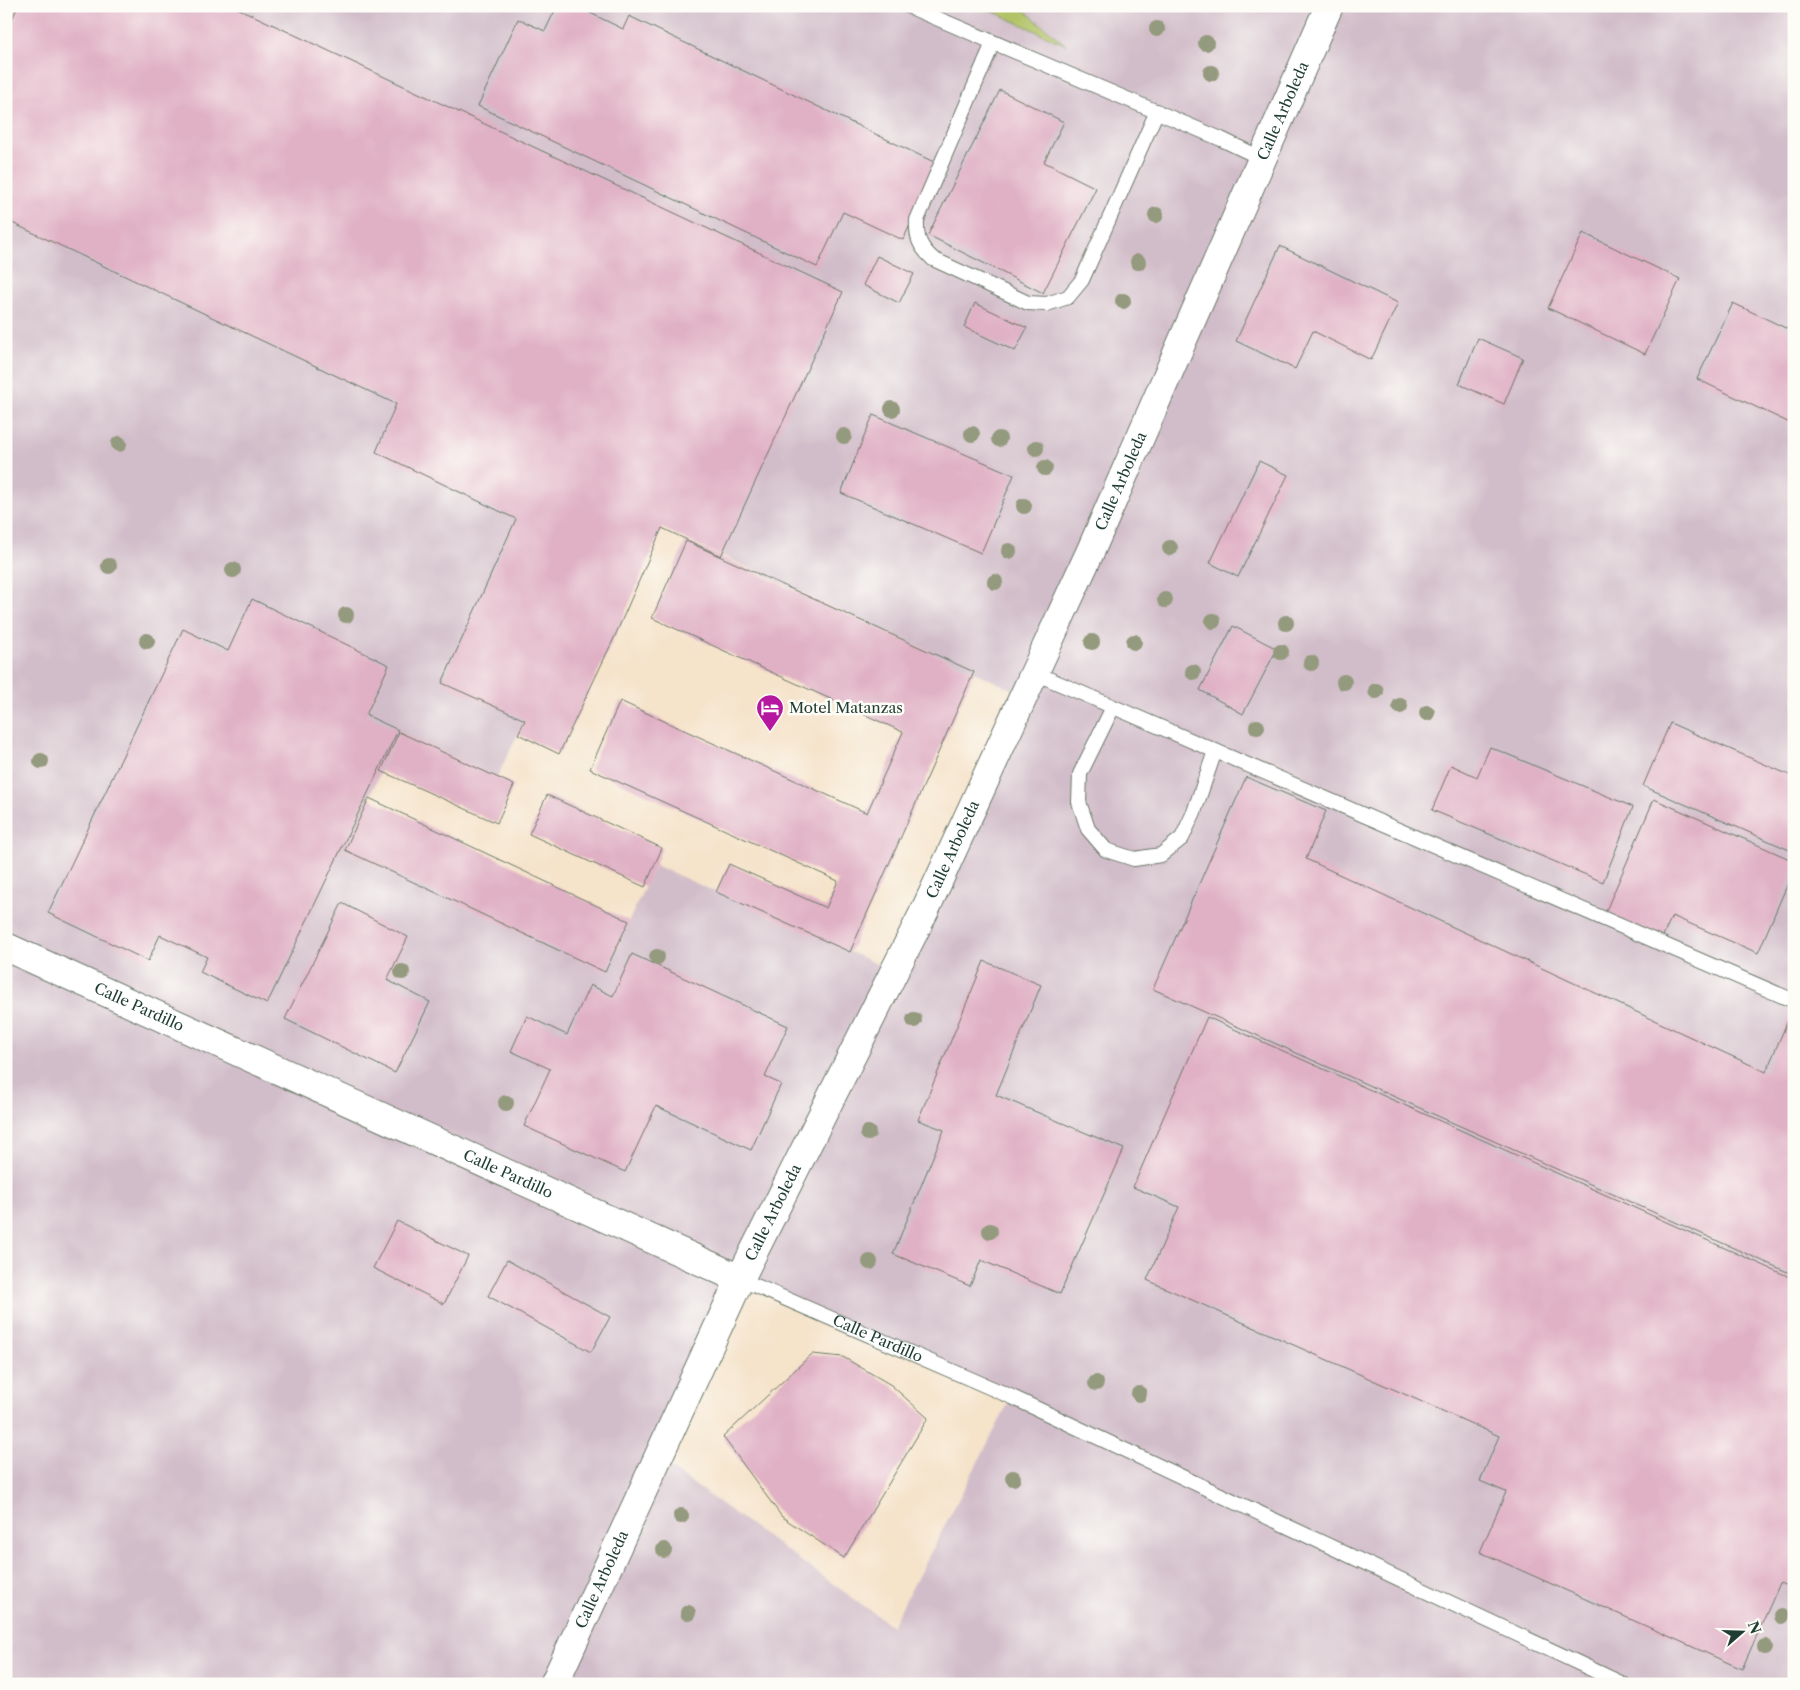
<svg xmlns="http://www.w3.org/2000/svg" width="1800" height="1690" viewBox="0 0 1800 1690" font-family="'Libre Caslon Text',serif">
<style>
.industrial{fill:#d1bdc9;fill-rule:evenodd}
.green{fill:#b1c366;stroke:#68804d}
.building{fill:#e0b1c5}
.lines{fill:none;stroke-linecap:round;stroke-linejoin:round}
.lane-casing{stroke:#6a7768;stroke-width:16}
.street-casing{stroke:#6a7768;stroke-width:30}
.lane{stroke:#fff;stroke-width:14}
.street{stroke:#fff;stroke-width:28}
.tree{fill:#949a7e}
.labels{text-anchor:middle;stroke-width:5;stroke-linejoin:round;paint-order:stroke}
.street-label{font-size:15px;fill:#1f3d34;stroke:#fdfcf7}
.poi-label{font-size:15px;fill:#1f3d34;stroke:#fdfcf7;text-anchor:start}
</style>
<rect width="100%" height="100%" fill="#fdfcf7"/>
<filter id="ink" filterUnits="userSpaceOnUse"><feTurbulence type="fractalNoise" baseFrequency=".02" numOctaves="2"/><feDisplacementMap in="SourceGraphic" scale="10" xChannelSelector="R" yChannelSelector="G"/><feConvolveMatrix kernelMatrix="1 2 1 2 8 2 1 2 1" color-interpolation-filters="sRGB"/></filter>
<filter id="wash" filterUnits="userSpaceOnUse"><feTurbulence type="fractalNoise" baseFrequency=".0096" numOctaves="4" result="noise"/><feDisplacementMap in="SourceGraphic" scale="20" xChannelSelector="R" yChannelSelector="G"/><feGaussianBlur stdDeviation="1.12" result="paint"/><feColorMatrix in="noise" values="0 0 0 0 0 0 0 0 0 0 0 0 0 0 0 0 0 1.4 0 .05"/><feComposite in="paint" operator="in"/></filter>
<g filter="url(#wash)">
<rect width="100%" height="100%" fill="#f5e3ca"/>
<path class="industrial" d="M6 6H981L1063 44 1019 6H1794V1684H6ZM662 528 1013 690 886 968 655 865 605 972 345 850 399 732 497 777 575 616 615 636ZM740 1279 1012 1397 892 1626 658 1459Z"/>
<path class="green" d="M981 6H1019L1066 45Z"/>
<g id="blocks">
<path class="building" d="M18 6H233L843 292 721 556 662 528 615 636 559 754 518 734 525 720 442 683 516 519 376 452 396 404 6 220V32Z
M557 6H576L623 29 629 16 938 164 903 240 843 212 817 267 478 106 518 19 545 31Z
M1000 90 1064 122 1044 162 1096 188 1043 293 928 235Z
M1583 233 1680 279 1645 354 1548 308Z
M1280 246 1398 303 1371 360 1313 331 1295 369 1236 341Z
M877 256 914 274 899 303 863 285Z
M975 303 1027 328 1015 351 964 327Z
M1733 303 1794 332V425L1697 379Z
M1478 338 1523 358 1504 404 1459 384Z
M873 415 1014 475 981 553 841 493Z
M1259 461 1288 475 1238 577 1210 563Z
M686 541 974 672 850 952 716 892 729 864 826 908 838 881 590 769 620 701 867 813 903 732 652 618Z
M252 599 389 665 366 715 398 730 267 1004 200 972 207 957 160 935 148 961 48 913 183 629 228 651Z
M1233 626 1277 649 1243 714 1200 690Z
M1670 723 1794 777V852L1643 786Z
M399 732 514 785 497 823 381 771Z
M1490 747 1633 807 1603 882 1432 810 1451 765 1477 777Z
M1246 777 1326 811 1306 859 1766 1072 1791 1013 1794 1014V1275L1153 989Z
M547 795 662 848 645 887 529 834Z
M369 798 629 921 605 972 345 850Z
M1654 799 1794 861V869L1758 953 1672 916 1662 938 1605 913Z
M342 903 408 937 387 980 430 1002 395 1073 285 1019Z
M632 954 788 1026 765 1077 781 1084 751 1150 656 1106 625 1172 524 1126 550 1069 511 1051 527 1016 567 1035 590 985 613 996Z
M984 961 1041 985 996 1095 1124 1149 1060 1294 981 1260 970 1286 893 1254 944 1130 918 1120Z
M1207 1017 1794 1279V1589L1780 1583 1742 1669 1480 1552 1506 1492 1480 1481 1499 1436 1147 1280 1179 1207 1133 1187Z
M397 1221 468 1256 444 1304 373 1268Z
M507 1260 610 1317 591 1352 488 1296Z
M812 1354 843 1357 891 1385 928 1418 844 1558 782 1517 723 1437Z"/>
</g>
</g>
<g filter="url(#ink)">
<use href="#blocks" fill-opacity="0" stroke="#6a7768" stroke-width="1"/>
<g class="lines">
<g class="lane-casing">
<g id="lane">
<path d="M908 6 1221 139 1263 159"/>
<path d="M993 43 917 220C916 239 920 247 933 259L1028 303 1047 304 1068 297 1082 280 1157 111"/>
<path d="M1035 673 1794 1001"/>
<path d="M1113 707 1080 774 1079 802 1088 829 1106 850 1134 859 1161 855 1182 838 1194 812 1215 751"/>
<path id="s1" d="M740 1279 1012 1397 1623 1684"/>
</g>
</g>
<g class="street-casing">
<g id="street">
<path id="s2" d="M6 947 740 1279"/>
<path id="s3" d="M554 1684 740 1279 926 908 1091 550 1329 6"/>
</g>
</g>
<use href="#lane" class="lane"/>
<use href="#street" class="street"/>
</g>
<g class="tree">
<circle cx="1157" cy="29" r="8"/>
<circle cx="1206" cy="43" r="8"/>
<circle cx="1211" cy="73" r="8"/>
<circle cx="1156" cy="215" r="8"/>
<circle cx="1138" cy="262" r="8"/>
<circle cx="1123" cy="301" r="8"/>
<circle cx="892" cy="409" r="8"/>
<circle cx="972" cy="434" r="8"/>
<circle cx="844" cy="436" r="8"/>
<circle cx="999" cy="439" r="8"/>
<circle cx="119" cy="444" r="8"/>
<circle cx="1036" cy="448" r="8"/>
<circle cx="1045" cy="468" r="8"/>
<circle cx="1024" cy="506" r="8"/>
<circle cx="1170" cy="548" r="8"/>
<circle cx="1009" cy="551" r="8"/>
<circle cx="109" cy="566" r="8"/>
<circle cx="233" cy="570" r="8"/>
<circle cx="995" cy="582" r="8"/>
<circle cx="1165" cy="600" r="8"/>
<circle cx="346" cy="615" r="8"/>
<circle cx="1213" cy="621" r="8"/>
<circle cx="1286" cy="623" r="8"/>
<circle cx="147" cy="641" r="8"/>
<circle cx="1092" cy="642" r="8"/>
<circle cx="1134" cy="642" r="8"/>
<circle cx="1281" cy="652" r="8"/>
<circle cx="1311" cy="663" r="8"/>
<circle cx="1193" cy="672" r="8"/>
<circle cx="1344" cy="682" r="8"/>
<circle cx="1376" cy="691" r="8"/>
<circle cx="1400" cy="706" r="8"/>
<circle cx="1427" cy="713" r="8"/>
<circle cx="1257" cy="727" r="8"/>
<circle cx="41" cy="761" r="8"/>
<circle cx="657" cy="957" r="8"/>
<circle cx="402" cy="972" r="8"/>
<circle cx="914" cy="1020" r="8"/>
<circle cx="506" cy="1103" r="8"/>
<circle cx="868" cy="1133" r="8"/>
<circle cx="990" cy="1231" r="8"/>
<circle cx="870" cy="1262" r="8"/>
<circle cx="1096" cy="1383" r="8"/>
<circle cx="1139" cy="1394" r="8"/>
<circle cx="1013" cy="1478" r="8"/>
<circle cx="681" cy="1516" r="8"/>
<circle cx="664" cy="1550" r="8"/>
<circle cx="688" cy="1613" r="8"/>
<circle cx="1782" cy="1616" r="8"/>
<circle cx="1765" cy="1647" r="8"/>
</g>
</g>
<defs>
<g id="hotel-pin" transform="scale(1.4375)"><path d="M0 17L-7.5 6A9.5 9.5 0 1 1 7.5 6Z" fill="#b5179e" stroke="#fdfcf7"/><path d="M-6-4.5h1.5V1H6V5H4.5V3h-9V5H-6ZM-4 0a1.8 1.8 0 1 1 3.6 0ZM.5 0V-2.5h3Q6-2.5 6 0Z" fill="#fff"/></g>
</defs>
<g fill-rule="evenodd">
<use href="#hotel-pin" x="770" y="708"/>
</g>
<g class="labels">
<g class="street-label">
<text dy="5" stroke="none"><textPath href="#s3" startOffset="1734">Calle Arboleda</textPath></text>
<text dy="5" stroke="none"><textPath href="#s3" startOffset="1330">Calle Arboleda</textPath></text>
<text dy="5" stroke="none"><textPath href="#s3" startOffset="925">Calle Arboleda</textPath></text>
<text dy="5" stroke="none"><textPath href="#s2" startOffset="146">Calle Pardillo</textPath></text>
<text dy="5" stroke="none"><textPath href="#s2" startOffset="551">Calle Pardillo</textPath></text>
<text dy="5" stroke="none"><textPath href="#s3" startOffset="520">Calle Arboleda</textPath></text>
<text dy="5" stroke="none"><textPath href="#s1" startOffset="150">Calle Pardillo</textPath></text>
<text dy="5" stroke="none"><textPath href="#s3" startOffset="115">Calle Arboleda</textPath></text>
</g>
<g class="poi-label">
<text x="789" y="713">Motel Matanzas</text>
</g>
</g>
<rect width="1800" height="1690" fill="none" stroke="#fdfcf7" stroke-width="25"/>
<g transform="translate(1742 1632) rotate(70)" stroke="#fdfcf7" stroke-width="4" paint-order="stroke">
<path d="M0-4L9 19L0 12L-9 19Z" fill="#1f3d34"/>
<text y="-8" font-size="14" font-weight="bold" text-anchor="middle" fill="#1f3d34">N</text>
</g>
</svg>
